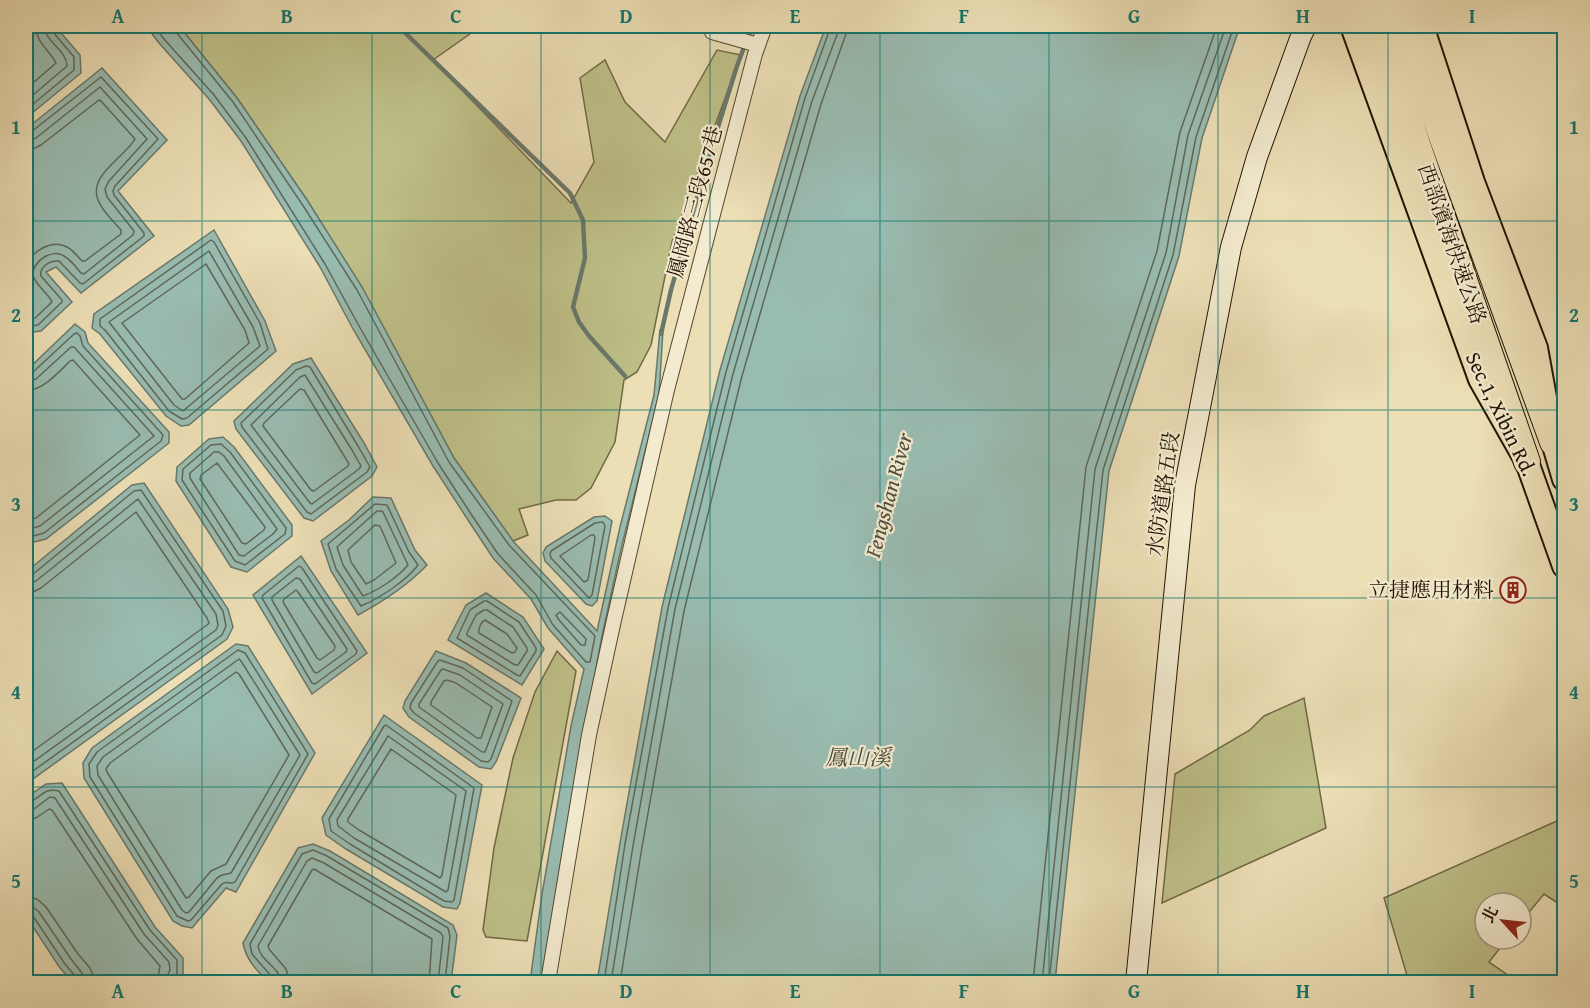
<svg xmlns="http://www.w3.org/2000/svg" width="1590" height="1008" viewBox="0 0 1590 1008" font-family="'Gentium Book Plus','Noto Serif TC',serif">
<style>
.green{fill:#bebf88;stroke:#706945;stroke-width:1.5}
.water{fill:#99bcb1;stroke:#69786b;stroke-width:1.5}
.lines{fill:none;stroke-linecap:round;stroke-linejoin:round}
.shore{stroke:#5e685a;stroke-width:1.5}
.stream{stroke:#69786b;stroke-width:4.5}
.street-casing{stroke:#54462f;stroke-width:16}
.secondary-casing{stroke:#221302;stroke-width:22}
.primary-casing{stroke:#221302;stroke-width:26}
.highway-casing{stroke:#221302;stroke-width:28}
.street{stroke:#f3eacf;stroke-width:14}
.secondary{stroke:#f3eacf;stroke-width:20}
.primary{stroke:#ecdeb5;stroke-width:22}
.highway{stroke:#ecdeb5;stroke-width:26}
.grid{fill:none;stroke:#0f766e;stroke-width:1.5;stroke-opacity:0.55}
.labels{text-anchor:middle;stroke-width:4.5;stroke-linejoin:round;paint-order:stroke}
.street-label{font-size:21px;fill:#221302;stroke:#f3eacf}
.poi-label{font-size:21px;fill:#221302;stroke:#f3eacf;text-anchor:end}
.water-label{font-size:22px;font-style:italic;fill:#4c4e3f;stroke:#f3eacf}
.neatline{fill:none;stroke:#0f766e;stroke-width:2}
.grid-label{font-size:20px;text-anchor:middle;font-weight:bold;fill:#0f766e}
</style>
<rect width="100%" height="100%" fill="#ecdeb5"/>
<filter id="stains"><feTurbulence type="fractalNoise" baseFrequency=".00333" numOctaves="4"/><feColorMatrix values="0 0 0 0 .2 0 0 0 0 .09 0 0 0 0 .02 0 0 0 .5 -.17"/></filter>
<radialGradient id="worn" r=".72"><stop offset=".6" stop-color="#630" stop-opacity="0"/><stop offset="1" stop-color="#630" stop-opacity=".3"/></radialGradient>
<path class="green" d="M179 26H481L433 60 571 203 594 162 580 78 605 60 625 102 665 142 717 50 741 55 672 242 651 345 637 372 624 380 615 442 591 488 576 500H556L519 509 528 535 513 541 454 458 362 288 307 200 237 98Z
M557 651 576 671 527 941 486 937 483 930 494 848 513 758 535 692Z
M1304 698 1326 828 1162 903 1175 774 1250 730 1264 716Z
M1559 820 1564 830V907L1544 894 1521 922V903H1485V939H1507L1489 962 1518 982H1409L1384 898Z"/>
<path class="water" d="M26 26H55L80 55 81 73 26 118Z
M146 26H179L237 98 307 200 362 287 454 458 513 541 597 631 620 527 654 395 660 330H663L659 395 621 549 602 636 564 842 542 982H530L542 894 571 726 584 669 548 628 531 599 493 558 468 520 433 466 353 329 320 267 241 141 209 99 159 43Z
M826 26H1240L1202 138 1179 256 1109 471 1055 982H597L620 843 662 607 720 370 800 96Z
M102 68 167 140 118 191 154 236 81 293 56 267 46 272 72 302 41 331 26 333V129Z
M214 230 265 321 276 351 189 425 181 426 166 416 100 334 92 328 94 314Z
M75 324 85 332 88 343 169 432V443L46 539 26 544V371Z
M311 358 364 443 377 467 372 476 313 521 304 518 236 429 234 421 293 364Z
M223 437 234 447 292 525V536L247 572 231 567 176 481 177 467 209 439Z
M144 483 228 609 233 627 227 639 26 784V572L132 485Z
M373 497 391 498 415 550 427 565C407 586 384 601 358 615L331 571 321 541 349 520Z
M605 516 612 521 597 601 592 606 586 604 545 561 543 553 546 547 594 517Z
M301 556 367 653 312 694 253 595Z
M486 593 523 617 544 649 522 685 448 640 466 605Z
M236 644 248 646 315 753 236 892 226 888 192 928 182 926 173 921 84 778 83 763 92 748Z
M436 651 466 663 521 698 496 762 491 769 479 767 409 717 403 708 405 701Z
M384 715 482 785 460 903 457 909 443 907 346 849 326 835 322 818Z
M62 783 155 927 183 958V977L176 982H73L60 968 26 916V798L46 784Z
M313 844 330 851 453 925 457 935 451 982H271C257 973 246 959 243 943L298 848Z"/>
<g class="lines">
<path class="shore" d="M154 26 164 39 214 95 246 138 325 264 359 326 438 463 473 517 498 554 536 595 553 625 586 662H590L595 636 509 545 449 462 357 290 302 204 233 102 176 32 175 26
M26 89 56 63C49 50 36 42 35 26
M26 101 67 66C67 50 45 42 44 26
M26 110 74 70V57L53 32 51 26
M26 133 31 132 101 77 158 139 115 186 113 191 114 195 144 233V236L83 284 80 283 59 261C50 260 39 267 41 276L62 300V302L38 325 26 327
M26 141 36 138 100 87 147 139 109 181 105 189 107 197 134 231 133 235 84 274 81 273C76 267 71 260 64 256 53 248 32 261 33 275 35 285 48 293 52 302L35 318 26 319
M26 150 33 149 41 145 99 100 101 101 135 139C125 157 88 175 98 200 102 211 113 221 121 230V234L85 261H82C77 256 73 250 67 247 52 239 32 251 26 265
M211 240 214 242 260 323 268 349 187 418 182 419 169 411 105 330 100 326V319Z
M209 251 253 327 260 346 183 411 174 405 109 322Z
M206 264 245 330 249 343 185 399H182L122 323Z
M306 366 310 367 358 446 370 467 367 472 311 514 307 512 242 427 241 423 296 370Z
M26 375 32 373 74 334 77 333 80 336 83 346 163 435 161 441 44 533 26 538
M305 375 352 450 361 466 359 469 312 504 310 503 251 425 300 377Z
M26 382 36 379 71 347H74L154 436 40 526 26 530
M300 389 304 390 349 464 348 466 314 491 311 490 263 426 264 423Z
M26 391C43 390 58 373 70 361L73 360 140 435 36 518 26 521
M221 444 230 452 286 528 285 534 245 565 235 561 182 480 183 469 211 445Z
M214 452H219L224 456 277 529 273 534 244 556 239 555 190 478V473Z
M217 463 265 527 264 530 246 544 242 543 200 479 201 475Z
M375 504 387 505 409 552 418 565C406 581 380 598 361 606L336 569 328 544Z
M377 511H381L383 512 408 565C398 577 379 590 363 596L343 565 337 547Z
M603 522 605 526 592 595 589 598 551 558 550 554 551 551 595 523Z
M375 525 380 526 396 563 374 580 366 584 351 562 348 550Z
M591 535H594L595 538 588 580 584 582 560 556Z
M299 566 302 568 357 651 356 654 315 684 312 683 262 598 263 595Z
M26 576 32 575 134 491 141 490 223 611 226 626 222 635 26 776
M296 578 300 579 347 649 346 652 317 673 314 672 272 600V597Z
M26 584 36 581 138 499 216 614 218 625 216 630 26 767
M296 590 298 592 335 646 334 650 320 660 317 658 283 602 284 599Z
M26 593 33 592 41 588 136 512 207 618 209 623 207 625 26 756
M484 601H487L519 622 536 648V651L520 676 517 675 457 638 470 610Z
M484 610H487L513 627 527 648V651L518 665H515L467 635V633L476 615Z
M560 612 586 639 585 645H581L559 620 556 615Z
M485 620 507 634 517 648 515 652 512 653 479 633C478 629 481 622 485 620Z
M238 650 245 653 308 754 235 882C231 885 227 880 222 884L191 920 188 921 177 916 90 777 89 764 97 752Z
M239 659 241 661 300 755 231 873 222 875 217 878 189 912 186 913 182 910 98 775 97 766 103 757Z
M440 660 463 668 512 701 491 759 488 762 481 761 414 713 410 708 411 703 438 661Z
M443 669 460 675 503 704 485 752H482L419 707V704L441 670Z
M236 672 239 674 289 755 226 864 211 871 189 897 186 898 107 772 106 769 110 763Z
M447 680 456 683 492 707 481 738H477L431 705V702L444 681Z
M386 725 474 788 454 900 452 902 444 901 350 844 331 831 329 819 384 726Z
M388 736 466 791 448 890 446 892 354 838 338 826 337 820Z
M391 749 456 795 442 875 440 878 359 830 348 822V819Z
M26 803C41 800 41 787 59 791L150 930 177 960V973L174 978V982
M26 810 34 809 50 797 55 798 144 934 169 962 170 970 167 976 166 982
M26 819 36 818 49 809 52 810 137 939 160 966 157 982
M26 897 37 899 46 907 78 954 90 968 93 975 94 982
M26 906 33 907 39 912 71 959 82 973 85 982
M26 914H30L33 916 65 964 76 977 77 982
M273 982 272 977 252 954 250 944 302 854 313 850 327 856 448 928 450 936 445 982
M281 982C280 967 260 961 258 946L307 861 312 858 324 863 441 933 443 937 438 982
M290 982 286 969 269 949 268 946 312 870 314 869 432 939 429 982
M604 982 625 844 668 608 726 372 805 98 831 26
M611 982 633 846 675 609 733 374 812 101 838 32V26
M620 982 642 847 684 611 742 376 821 104 846 34 847 26
M1033 982 1086 467 1157 251 1180 132 1217 26
M1042 982 1095 469 1166 253 1188 135 1226 26
M1049 982 1103 470 1173 255 1196 137 1234 26"/>
<path class="stream" d="M398 26 570 193 583 220 585 258 573 307 579 322 589 336 625 376
M661 334 671 290 708 159 737 66 752 26"/>
<g class="street-casing">
<path id="street" d="M712 32 758 45
M548 982 589 735 614 620 667 390 755 54 765 26"/>
</g>
<g class="secondary-casing">
<path id="secondary" d="M1136 982 1185 485 1231 247 1257 157 1301 36 1306 26"/>
</g>
<g class="primary-casing">
<path id="primary" d="M1352 26 1480 379 1527 462 1564 566
M1422 26 1473 182 1536 348 1553 442 1564 479"/>
</g>
<g class="highway-casing">
<path id="highway" d="M1376 26 1527 462
M1402 26 1553 442"/>
</g>
<use href="#street" class="street"/>
<use href="#secondary" class="secondary"/>
<use href="#primary" class="primary"/>
<use href="#highway" class="highway"/>
</g>
<path class="grid" d="M202 26V982M372 26V982M541 26V982M710 26V982M880 26V982M1049 26V982M1218 26V982M1388 26V982M26 221H1564M26 410H1564M26 598H1564M26 787H1564"/>
<defs>
<g id="building-ring" transform="scale(1.35)"><circle r="9.5" fill="#f3eacf" stroke="#8f2418" stroke-width="1.5"/><path d="M-4-6H4V6H1V3H-1V6H-4ZM-2.5-4.3h1.7v1.8h-1.7ZM.8-4.3h1.7v1.8H.8ZM-2.5-1h1.7V.8h-1.7ZM.8-1h1.7V.8H.8Z" fill="#8f2418"/></g>
</defs>
<g fill-rule="evenodd">
<use href="#building-ring" x="1513" y="590"/>
</g>
<g class="labels">
<g class="street-label">
<text transform="translate(695 202) rotate(-75)" y="7">鳳岡路三段657巷</text>
<text transform="translate(1452 244) rotate(71)" y="7">西部濱海快速公路</text>
<text transform="translate(1501 414) rotate(64)" y="7">Sec.1, Xibin Rd.</text>
<text transform="translate(1163 494) rotate(-82)" y="7">水防道路五段</text>
</g>
<g class="poi-label">
<text x="1494" y="597">立捷應用材料</text>
</g>
<g class="water-label">
<text transform="translate(888 495) rotate(-75)" y="8">Fengshan River</text>
<text x="858" y="765">鳳山溪</text>
</g>
</g>
<rect width="1590" height="1008" fill="none" stroke="#ecdeb5" stroke-width="66"/>
<g transform="translate(1503 921) rotate(297)"><circle r="28" fill="#f3eacf" stroke="#9f947d" stroke-width="1.5"/>
<path d="M0-4.5L10 22L0 15L-10 22Z" fill="#8f2418"/>
<text y="-9" font-size="16" font-weight="bold" text-anchor="middle" fill="#221302">北</text>
</g>
<rect x="33" y="33" width="1524" height="942" class="neatline"/>
<g class="grid-label">
<text x="118" y="23">A</text>
<text x="287" y="23">B</text>
<text x="456" y="23">C</text>
<text x="626" y="23">D</text>
<text x="795" y="23">E</text>
<text x="964" y="23">F</text>
<text x="1134" y="23">G</text>
<text x="1303" y="23">H</text>
<text x="1472" y="23">I</text>
<text x="16" y="134">1</text>
<text x="1574" y="134">1</text>
<text x="16" y="322">2</text>
<text x="1574" y="322">2</text>
<text x="16" y="511">3</text>
<text x="1574" y="511">3</text>
<text x="16" y="699">4</text>
<text x="1574" y="699">4</text>
<text x="16" y="888">5</text>
<text x="1574" y="888">5</text>
<text x="118" y="998">A</text>
<text x="287" y="998">B</text>
<text x="456" y="998">C</text>
<text x="626" y="998">D</text>
<text x="795" y="998">E</text>
<text x="964" y="998">F</text>
<text x="1134" y="998">G</text>
<text x="1303" y="998">H</text>
<text x="1472" y="998">I</text>
</g>
<rect width="100%" height="100%" filter="url(#stains)"/>
<rect width="100%" height="100%" fill="url(#worn)"/>
</svg>
